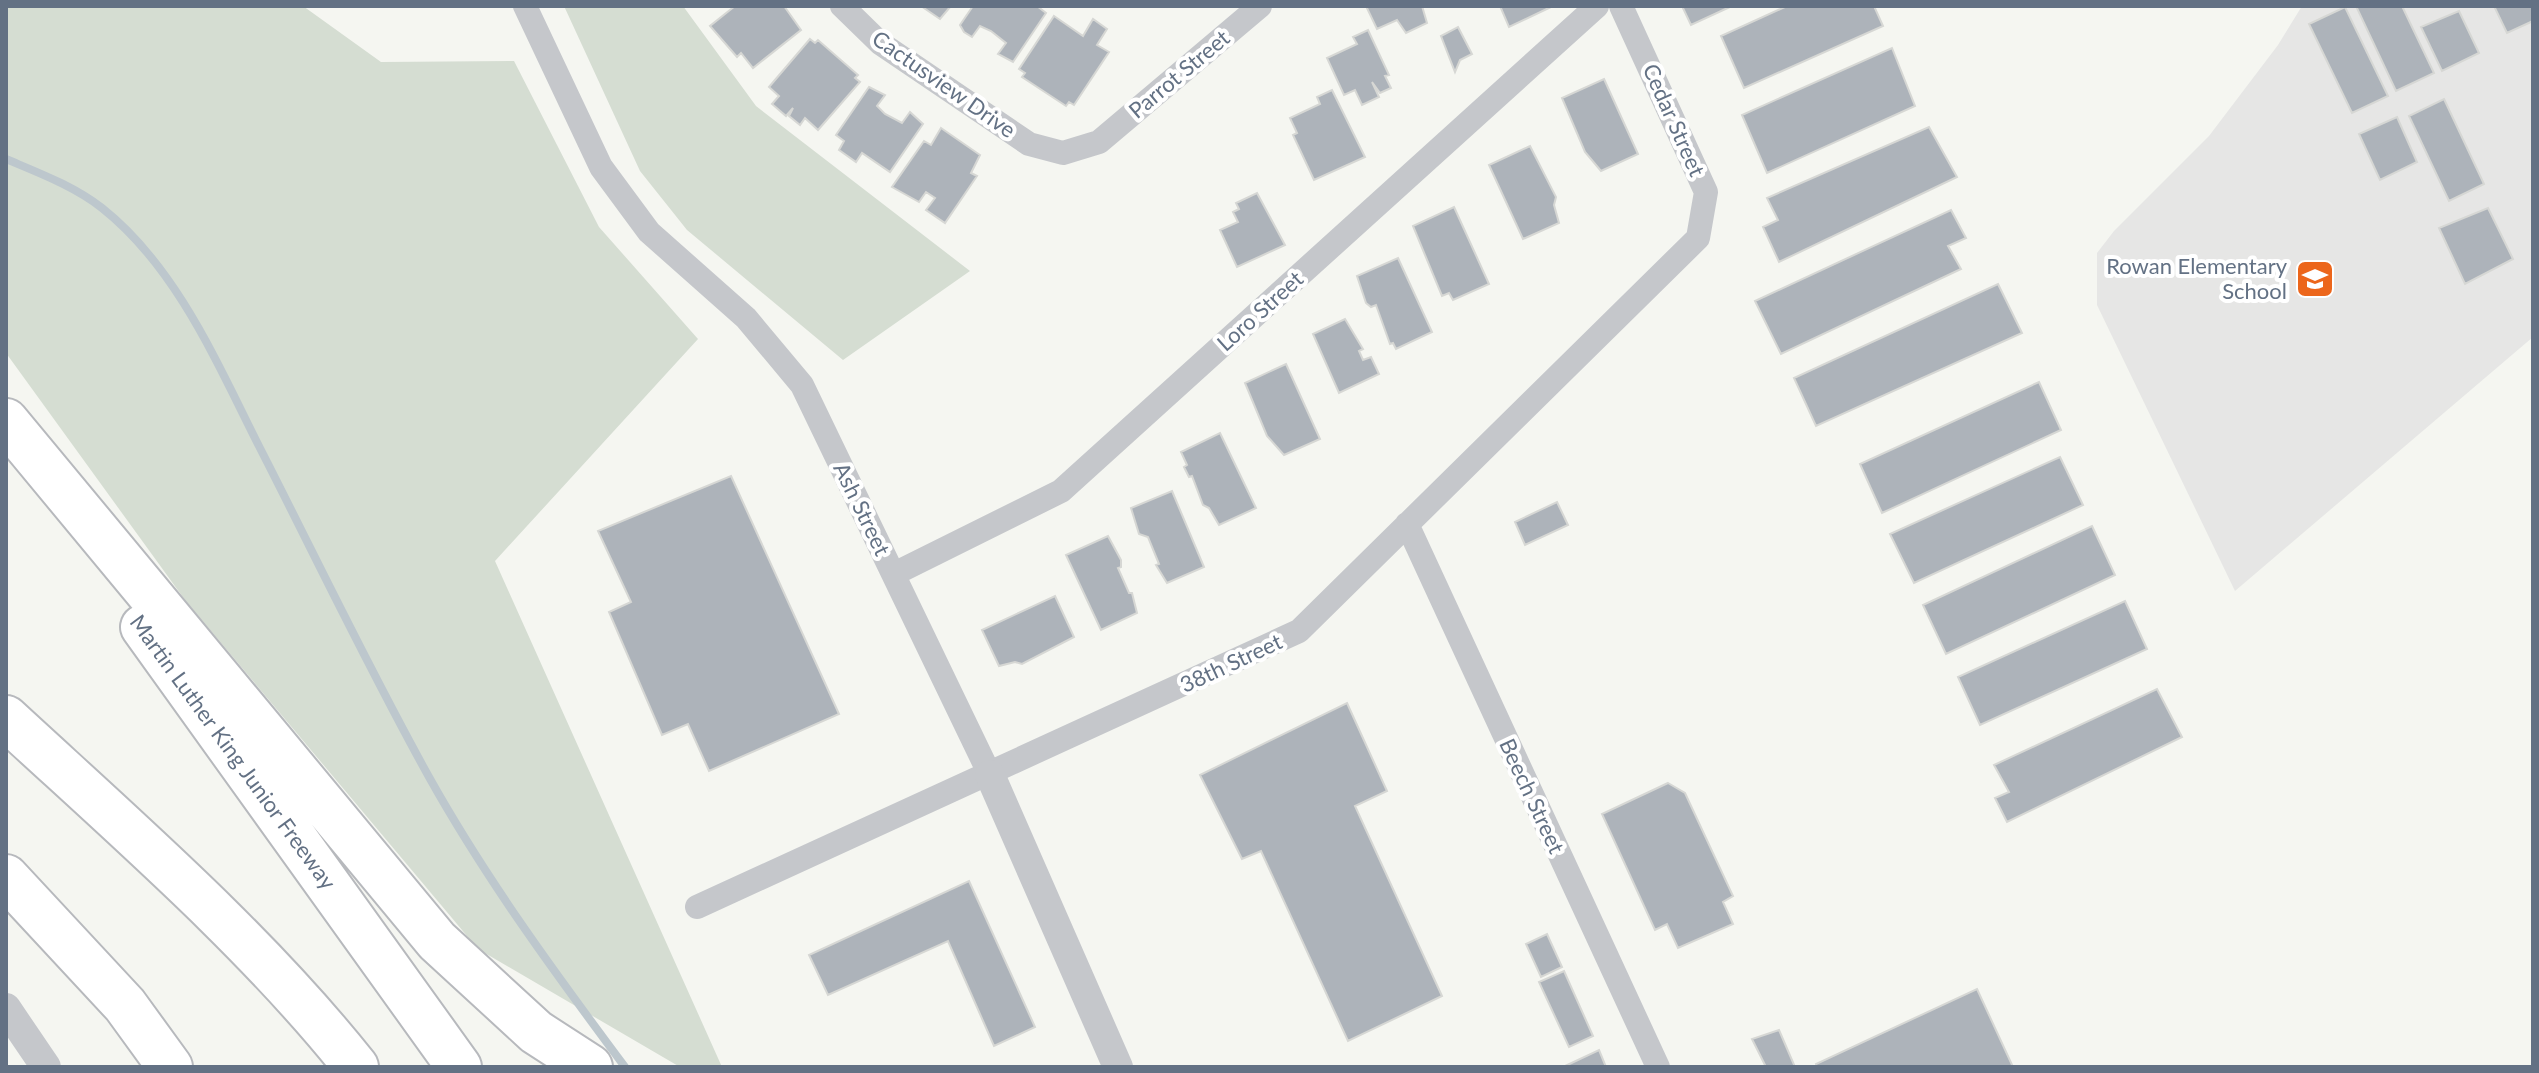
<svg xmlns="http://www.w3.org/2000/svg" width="2539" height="1073" viewBox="0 0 2539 1073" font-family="Lato,sans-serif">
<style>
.built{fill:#e6e6e5}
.green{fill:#d5ddd2}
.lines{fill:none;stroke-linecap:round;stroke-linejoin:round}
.stream{stroke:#bdc7cd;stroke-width:8}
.building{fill:#adb3ba;stroke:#d6d7d4;stroke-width:2}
.motorway-casing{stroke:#b7b9bd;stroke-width:48}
.minor{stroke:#c5c7cb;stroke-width:24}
.tertiary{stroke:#c5c7cb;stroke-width:30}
.motorway{stroke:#fff;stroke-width:44}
.labels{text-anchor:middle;stroke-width:8;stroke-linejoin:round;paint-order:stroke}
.street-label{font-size:22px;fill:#637184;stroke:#fff}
.poi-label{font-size:22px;fill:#637184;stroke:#fff;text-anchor:end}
</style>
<rect width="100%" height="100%" fill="#f5f6f1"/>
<path class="built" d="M2302 6H2533V337L2235 591 2097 305V253L2114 231 2209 136 2278 45Z"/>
<path class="green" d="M6 6H303L381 62 514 61 599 227 698 339 495 561 722 1067H680L478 949 185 600 6 353Z
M564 6H683L756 106 970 271 843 360 687 230 640 171Z"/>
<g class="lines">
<path class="stream" d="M6 159C39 173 74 186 102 208 179 269 220 370 263 454 318 562 370 671 429 777 486 879 555 973 625 1067"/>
</g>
<path class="building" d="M735 6H784L801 30 753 68 741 53 737 57 710 26Z
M921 6H951L940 19Z
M973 6H1037L1046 13 1013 62 998 54 1006 43 991 31 980 26 972 37 964 32 960 25Z
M1366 6H1422L1427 23 1406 33 1397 20 1377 29Z
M1500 6H1553L1509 27Z
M1682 6H1732L1691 25Z
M1787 6H1874L1883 26 1744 88 1721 36Z
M2356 6H2402L2434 73 2396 91Z
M2494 6H2533V21L2507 33Z
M2345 7 2388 96 2352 113 2309 24Z
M2459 11 2479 53 2442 71 2421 27Z
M1054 16 1083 36 1093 19 1107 29 1097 45 1109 52 1074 105 1069 102 1066 106 1022 77 1025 73 1019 69Z
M1458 27 1472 54 1460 60 1455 72 1441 36Z
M1368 30 1389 75 1385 76 1391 88 1380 93 1372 82 1379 97 1362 105 1355 90 1344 95 1327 58 1357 44 1353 37Z
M810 39 815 43 818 40 858 75 855 78 860 82 818 130 805 118 800 125 789 116 793 108 786 116 772 104 779 96 769 87Z
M1892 48 1915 106 1767 173 1742 115Z
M1604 79 1638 154 1601 171 1585 152 1562 98Z
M869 87 885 95 877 106 885 114 902 123 910 112 923 124 890 172 862 153 856 162 839 150 844 141 836 135Z
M1332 90 1365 157 1314 180 1293 135 1297 133 1290 118 1320 104 1317 97Z
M2444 99 2484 184 2449 201 2409 116Z
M2397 117 2417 162 2380 180 2359 134Z
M1929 127 1957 177 1779 262 1763 227 1778 220 1767 198Z
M941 128 980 155 971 173 977 176 945 223 926 210 935 198 926 192 919 202 892 187 924 141 931 145Z
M1530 146 1556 197 1554 205 1559 223 1523 239 1489 165Z
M1257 193 1285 245 1237 267 1220 230 1238 222 1233 212 1239 209 1236 203Z
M1454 207 1489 284 1453 300 1449 293 1442 296 1413 226Z
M2488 208 2513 259 2465 284 2439 228Z
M1951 210 1966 238 1948 246 1961 269 1781 354 1755 301Z
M1398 258 1432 332 1396 349 1393 343 1390 344 1376 305 1371 307 1366 303 1357 276Z
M1998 284 2022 333 1816 426 1794 378Z
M1345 319 1363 349 1359 351 1363 360 1371 357 1379 374 1339 393 1313 334Z
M1286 364 1320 439 1284 455 1267 436 1245 383Z
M2039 382 2061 430 1882 513 1860 464Z
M1220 433 1256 508 1219 525 1209 508 1203 505 1192 476 1189 477 1184 467 1187 465 1181 452Z
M2060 457 2083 505 1914 583 1890 534Z
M731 476 839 714 709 771 688 724 662 735 609 612 631 602 598 531Z
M1172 491 1204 567 1167 583 1156 565 1159 564 1148 537 1139 534 1131 508Z
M1557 502 1568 525 1525 545 1515 522Z
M2092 526 2115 575 1946 654 1923 605Z
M1108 536 1121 560V567L1118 568 1129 593H1132L1137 613 1101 630 1066 555Z
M1055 596 1074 637 1022 664 1015 662 999 666 982 630Z
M2125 601 2147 649 1980 725 1958 677Z
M2157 689 2182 737 2007 822 1995 798 2009 792 1994 765Z
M1347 703 1387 791 1355 806 1442 996 1348 1041 1261 851 1242 859 1200 775Z
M1668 783 1685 793 1733 896 1723 902 1733 924 1678 948 1667 924 1655 930 1602 814Z
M969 881 1035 1027 994 1046 948 941 828 995 809 955Z
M1547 934 1562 967 1541 977 1526 944Z
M1564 971 1593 1036 1569 1047 1539 982Z
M1977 989 2013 1067H1817L1816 1064Z
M1779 1030 1795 1067H1762L1765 1065 1752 1039Z
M1599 1050 1606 1067H1563Z"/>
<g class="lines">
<g class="motorway-casing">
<path id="motorway" d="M6 421 437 941 536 1032 590 1067
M143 627 459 1067
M6 718C123 826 257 942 356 1067
M6 877 125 1005 170 1067"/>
</g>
<path class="minor" d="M525 6 601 167 649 232 746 318 802 385 990 775
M842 6 880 43 1029 144 1063 153 1099 142 1260 6
M1407 524 1658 1067
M894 574 1061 491 1597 6
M697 907 1299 631 1698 238 1706 192 1621 6"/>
<path class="tertiary" d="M990 775 1118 1067
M6 1008 46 1067"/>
<use href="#motorway" class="motorway"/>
</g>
<defs>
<g id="school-square" transform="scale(2)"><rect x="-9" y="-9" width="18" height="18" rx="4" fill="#ec661b" stroke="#fff"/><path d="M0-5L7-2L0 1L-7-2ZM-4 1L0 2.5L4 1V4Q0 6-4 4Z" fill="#fff"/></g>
</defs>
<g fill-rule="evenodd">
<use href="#school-square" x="2315" y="279"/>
</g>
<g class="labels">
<g class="street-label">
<text transform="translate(1179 74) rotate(-40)" y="8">Parrot Street</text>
<text transform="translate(944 84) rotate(35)" y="8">Cactusview Drive</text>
<text transform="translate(1674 120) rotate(66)" y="8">Cedar Street</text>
<text transform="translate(1260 311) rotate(-42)" y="8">Loro Street</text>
<text transform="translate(862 509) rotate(64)" y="8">Ash Street</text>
<text transform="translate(1231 663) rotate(-25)" y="8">38th Street</text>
<text transform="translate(233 752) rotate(54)" y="8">Martin Luther King Junior Freeway</text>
<text transform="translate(1532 796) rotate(65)" y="8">Beech Street</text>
</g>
<g class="poi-label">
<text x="2287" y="274">Rowan Elementary<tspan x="2287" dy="25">School</tspan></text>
</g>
</g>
<rect width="2539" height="1073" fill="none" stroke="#637184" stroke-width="16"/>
</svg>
